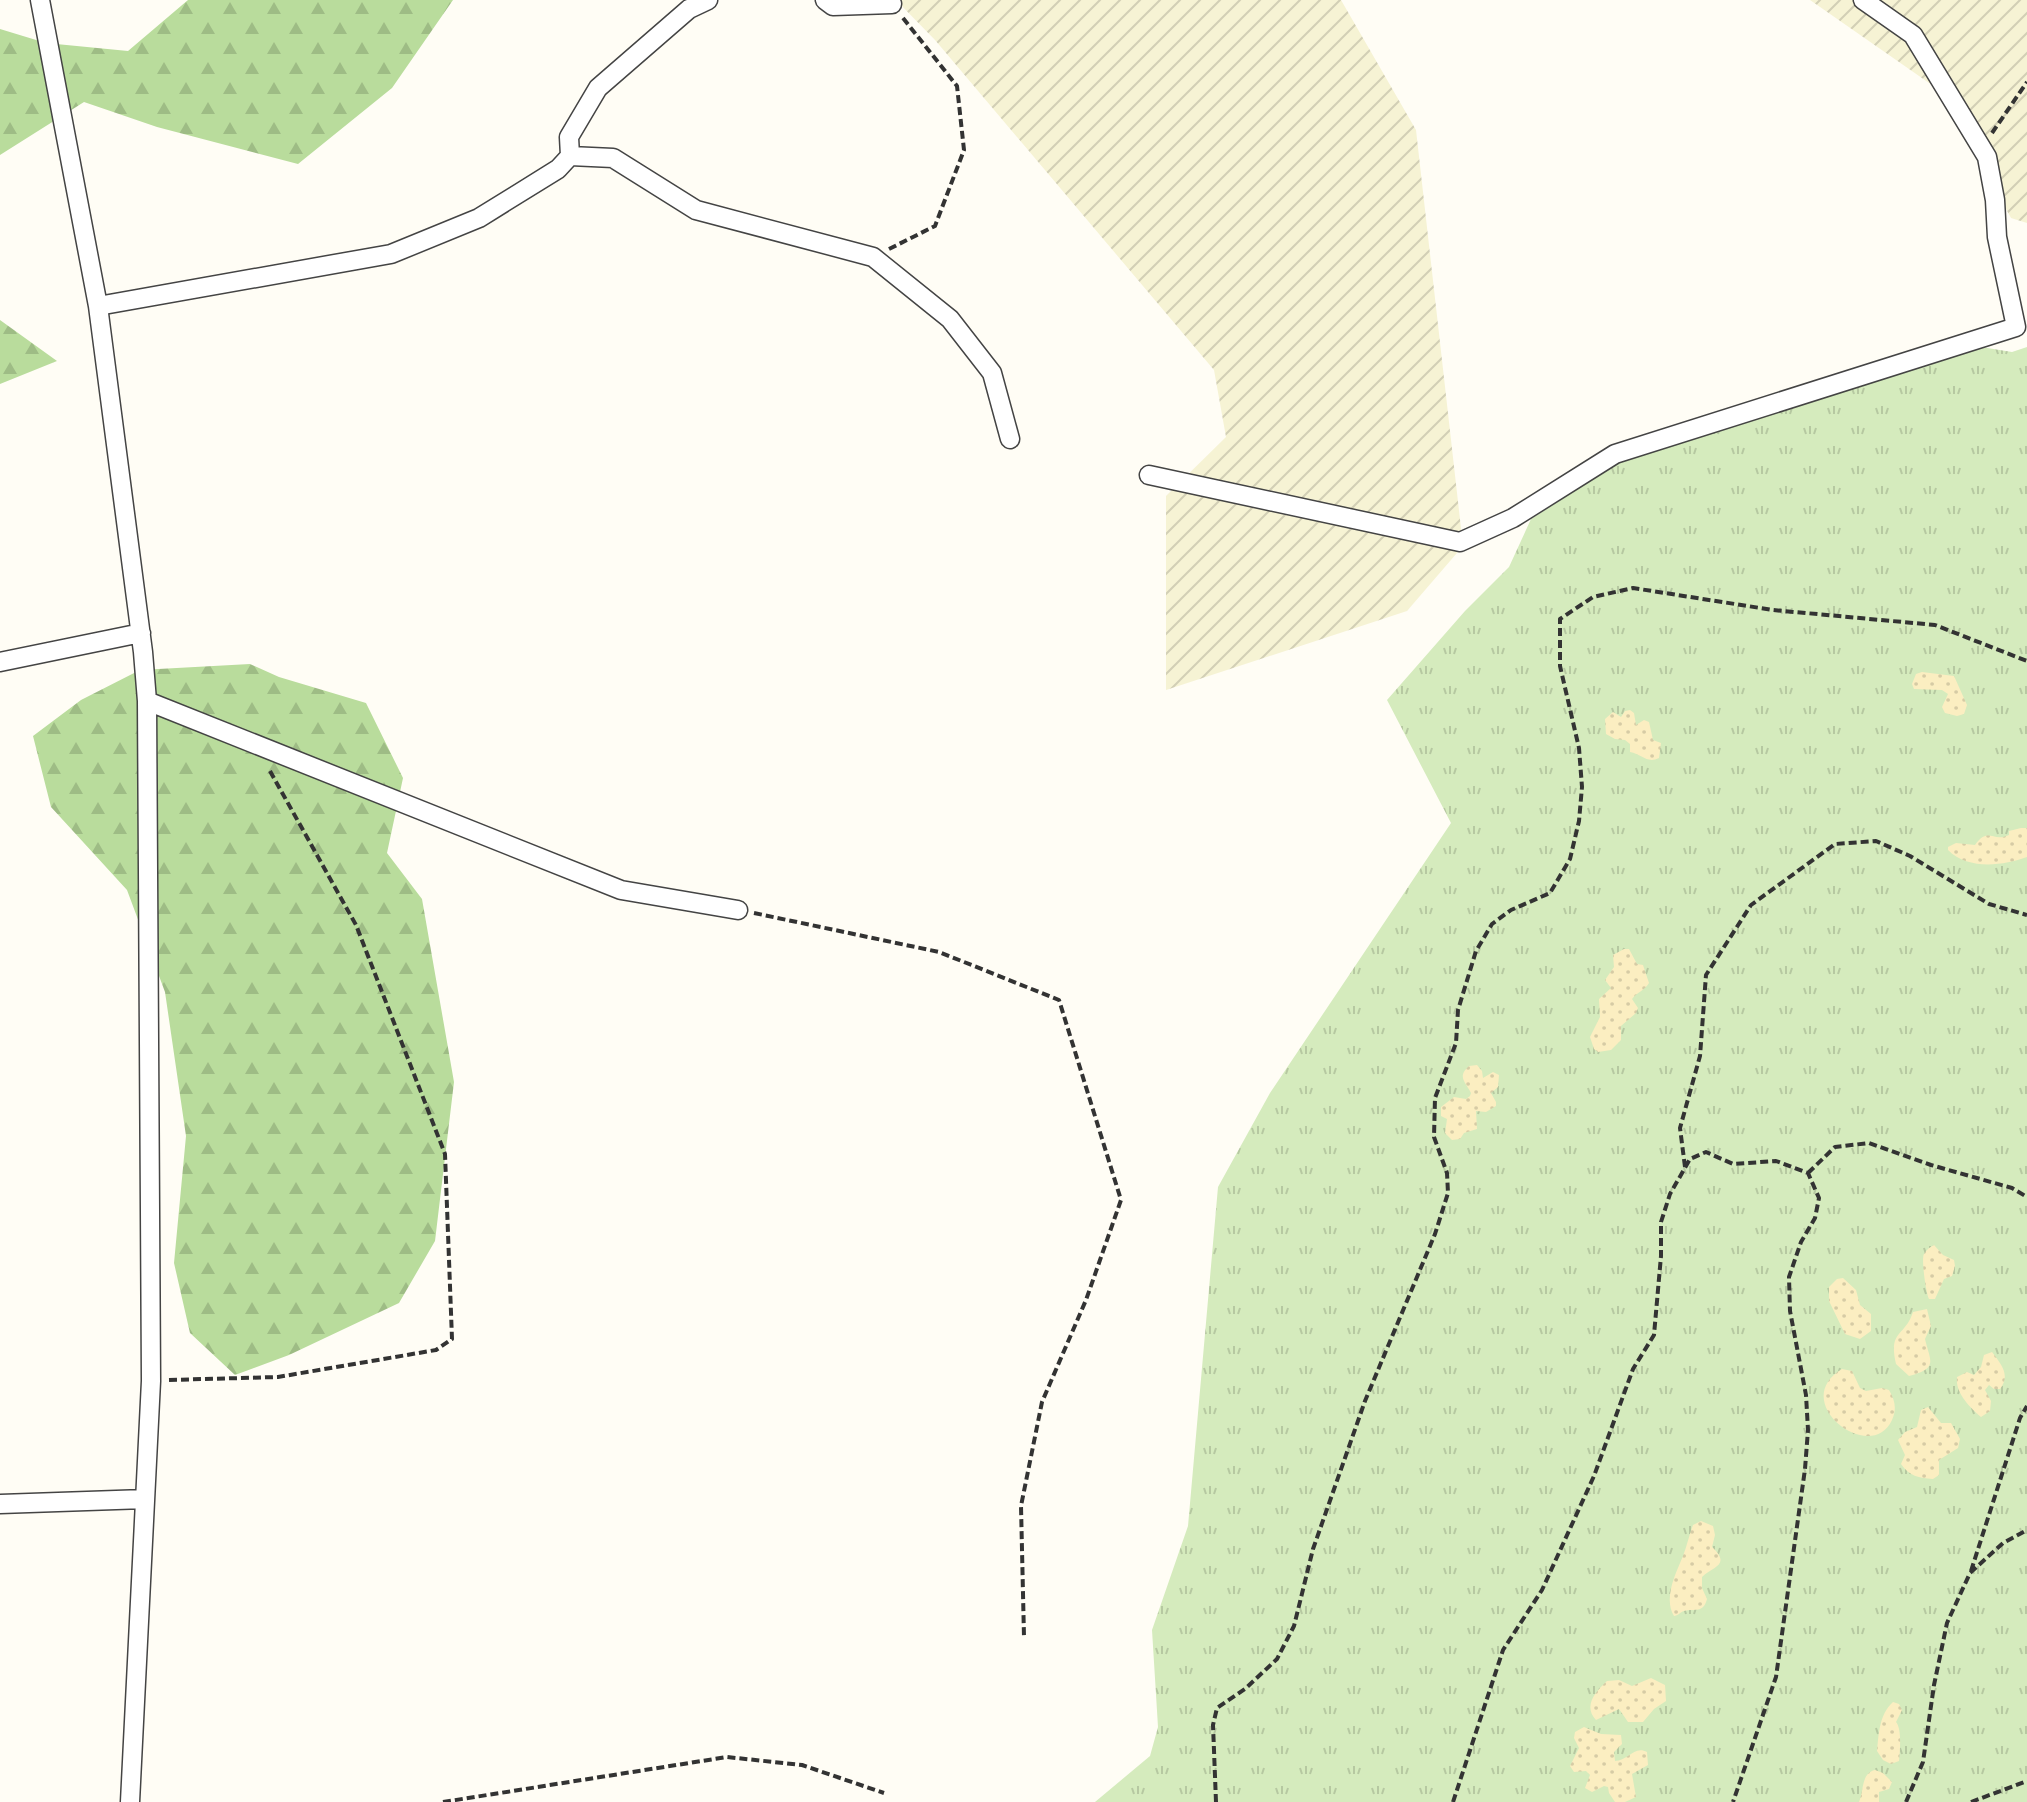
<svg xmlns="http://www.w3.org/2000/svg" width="2027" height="1802" viewBox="0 0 2027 1802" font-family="Lora,serif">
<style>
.farmland{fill:url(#farmland-furrows)}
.grass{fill:url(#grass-tufts)}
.forest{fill:url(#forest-firs)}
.sand{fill:url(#sand-dots)}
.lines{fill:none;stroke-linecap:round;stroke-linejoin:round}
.street-casing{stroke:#444;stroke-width:21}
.path{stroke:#333;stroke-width:4;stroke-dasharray:8 4;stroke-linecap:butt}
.street{stroke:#fff;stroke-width:18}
</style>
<defs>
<pattern id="farmland-furrows" width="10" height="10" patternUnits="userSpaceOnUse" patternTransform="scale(2)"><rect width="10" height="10" fill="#f6f3d4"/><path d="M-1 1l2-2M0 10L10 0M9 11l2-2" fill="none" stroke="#d2cfb5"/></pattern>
<pattern id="grass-tufts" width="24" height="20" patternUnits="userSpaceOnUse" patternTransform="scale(2)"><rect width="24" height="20" fill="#d5ebbd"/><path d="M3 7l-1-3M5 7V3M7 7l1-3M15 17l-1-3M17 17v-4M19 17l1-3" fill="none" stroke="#b6c8a1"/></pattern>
<pattern id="forest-firs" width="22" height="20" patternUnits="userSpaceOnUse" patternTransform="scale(2)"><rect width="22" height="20" fill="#b9dc9c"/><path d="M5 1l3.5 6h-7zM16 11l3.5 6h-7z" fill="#9ebc85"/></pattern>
<pattern id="sand-dots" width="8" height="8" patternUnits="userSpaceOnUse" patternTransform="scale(2)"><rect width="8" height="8" fill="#fbeec1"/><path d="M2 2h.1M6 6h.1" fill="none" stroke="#d6cba5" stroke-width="1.8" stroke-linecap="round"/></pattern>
</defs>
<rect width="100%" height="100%" fill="#fffdf5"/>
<path class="farmland" d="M896 0H1341L1416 130 1463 546 1407 611 1166 690V496L1226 437 1214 370 935 40Z
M1810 0H2027V223L2011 218 1942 92Z"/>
<path class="grass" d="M1963 344 2012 352 2027 347V1802H1095L1150 1756 1158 1727 1152 1630 1188 1526 1218 1187 1270 1093 1451 823 1387 700 1465 611 1509 567 1531 519 1622 460Z"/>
<path class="forest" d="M188 0H453L392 88 298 164 157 127 84 102 0 155V29L46 43 128 51Z
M0 320 57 361 0 384Z
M250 664 279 677 366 703 403 778 387 853 422 899 454 1082 435 1241 399 1303 289 1355 235 1375 190 1333 174 1263 186 1136 165 992 127 890 51 807 33 736 81 700 140 670Z"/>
<path class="sand" d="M1922 672 1954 676 1967 705 1964 714 1957 716 1945 713 1942 707 1948 694 1942 690 1914 689 1912 684 1916 674Z
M1630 710 1634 713 1636 725 1644 720 1649 722 1653 740 1661 743 1659 758C1647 764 1642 754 1630 752V744L1625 740 1615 739 1606 734 1605 719 1613 712 1621 717 1625 711Z
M2021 828H2027V857C2002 866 1968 870 1948 850V847L1956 843 1975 845C1989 826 1992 843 2009 835V831Z
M1624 949H1629L1637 964 1643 965 1649 983C1644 991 1637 992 1632 999L1638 1008 1636 1013 1621 1026V1040L1611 1050 1598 1052 1594 1049 1590 1037 1600 1017 1599 999 1611 988 1605 980 1614 967 1613 955Z
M1477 1065 1482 1071 1483 1078 1493 1072 1499 1075 1498 1087 1491 1093 1496 1102V1106L1486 1112 1476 1111 1477 1129 1464 1133 1460 1139 1452 1140 1445 1133 1447 1119 1441 1116V1107L1454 1097 1466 1099 1470 1096 1471 1093C1465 1081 1457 1077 1469 1066Z
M1934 1245 1943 1255 1954 1260 1955 1266 1952 1276 1944 1279 1935 1299H1929C1926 1294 1921 1258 1924 1254 1926 1250 1930 1247 1934 1245Z
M1843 1278 1856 1290 1860 1305 1871 1314V1331L1860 1339 1845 1334 1829 1301V1287L1837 1279Z
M1927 1309 1931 1326 1925 1339C1930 1361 1939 1368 1909 1376L1896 1364C1888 1330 1905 1337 1913 1312Z
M1992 1352C2001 1364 2011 1375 2000 1389H1994L1989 1385 1985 1390 1991 1401 1990 1411 1981 1417C1970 1407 1955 1393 1957 1377L1967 1372 1974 1375 1981 1367 1984 1355Z
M1842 1369 1852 1371 1860 1388 1866 1391 1882 1388 1889 1390C1895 1400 1897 1409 1892 1420 1871 1466 1787 1402 1842 1369Z
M1928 1407 1941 1423H1951L1960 1439 1958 1448 1939 1460V1475L1933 1479C1919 1478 1909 1476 1901 1464L1905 1455 1898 1440 1905 1432 1917 1427 1921 1410Z
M1701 1521 1713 1526 1715 1535 1712 1547C1731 1565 1714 1566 1702 1577V1588L1707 1599C1703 1614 1695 1608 1684 1611 1680 1612 1678 1616 1674 1616 1663 1598 1676 1573 1683 1556 1687 1546 1689 1535 1693 1525Z
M1651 1678 1665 1685 1666 1701 1654 1709 1643 1722H1628L1619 1709 1596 1720C1583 1706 1595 1692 1607 1681L1619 1680 1632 1686Z
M1893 1702 1899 1704 1902 1710 1896 1722C1902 1729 1900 1751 1899 1761L1891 1764 1883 1760 1877 1751C1879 1733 1879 1715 1893 1702Z
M1584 1727 1601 1734 1621 1735 1622 1744 1614 1752 1615 1761C1628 1761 1634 1745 1647 1752L1648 1765 1632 1774 1636 1797 1625 1802H1615L1609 1793 1608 1787 1604 1786 1592 1792 1585 1788 1590 1775 1586 1771 1574 1772 1570 1766 1579 1748 1574 1738 1575 1732Z
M1875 1770 1883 1773 1892 1782 1889 1789 1879 1792V1802H1859C1864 1791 1861 1773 1875 1770Z"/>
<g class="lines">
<g class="street-casing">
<path id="street" d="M40 0 98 306 143 652 147 701 151 1381 130 1802
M825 0 833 6 892 4
M570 156 569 137 598 88 689 9 708 0
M98 306 391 254 479 218 558 169 570 156 613 158 696 210 873 257 950 319 992 373 1010 439
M1149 475 1460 542 1513 518 1615 454 2016 327 1997 237 1995 200 1987 157 1913 35 1863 0
M0 662 141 633
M147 701 621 890 738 910
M0 1504 145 1499"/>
</g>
<path class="path" d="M1992 133 2027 82
M889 249 935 226 964 150 957 86 903 18
M754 913 939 952 1059 1000 1121 1200 1086 1300 1042 1402 1021 1506 1024 1637
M1685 1167 1680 1128 1700 1056 1706 975 1751 905 1835 844 1876 841 1910 856 1989 904 2027 915
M1808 1173 1835 1147 1869 1143 1931 1165 2012 1188 2027 1197
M169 1380 278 1377 436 1350 452 1339 445 1154 356 925 270 771
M1971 1571 2020 1418 2027 1406
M443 1802 727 1757 802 1765 884 1793
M1216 1802 1213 1725 1217 1708 1245 1689 1277 1659 1294 1626 1313 1549 1365 1401 1435 1234 1448 1193 1447 1173 1434 1137 1435 1098 1456 1043 1458 1010 1476 951 1492 924 1511 910 1550 893 1570 859 1579 821 1582 787 1579 748 1560 666V619L1593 597 1633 588 1773 610 1935 625 2027 661
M1453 1802 1503 1650 1542 1590 1594 1476 1633 1369 1654 1335 1661 1256V1222L1670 1194 1690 1159 1706 1152 1733 1164 1776 1161 1808 1173 1819 1198 1815 1218 1801 1242 1789 1277 1790 1311 1806 1395 1808 1430 1805 1469 1776 1677 1733 1802
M1906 1802 1923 1762 1934 1685 1947 1623 1970 1573 2003 1543 2027 1530
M1971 1802 2027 1781"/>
<use href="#street" class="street"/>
</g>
</svg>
